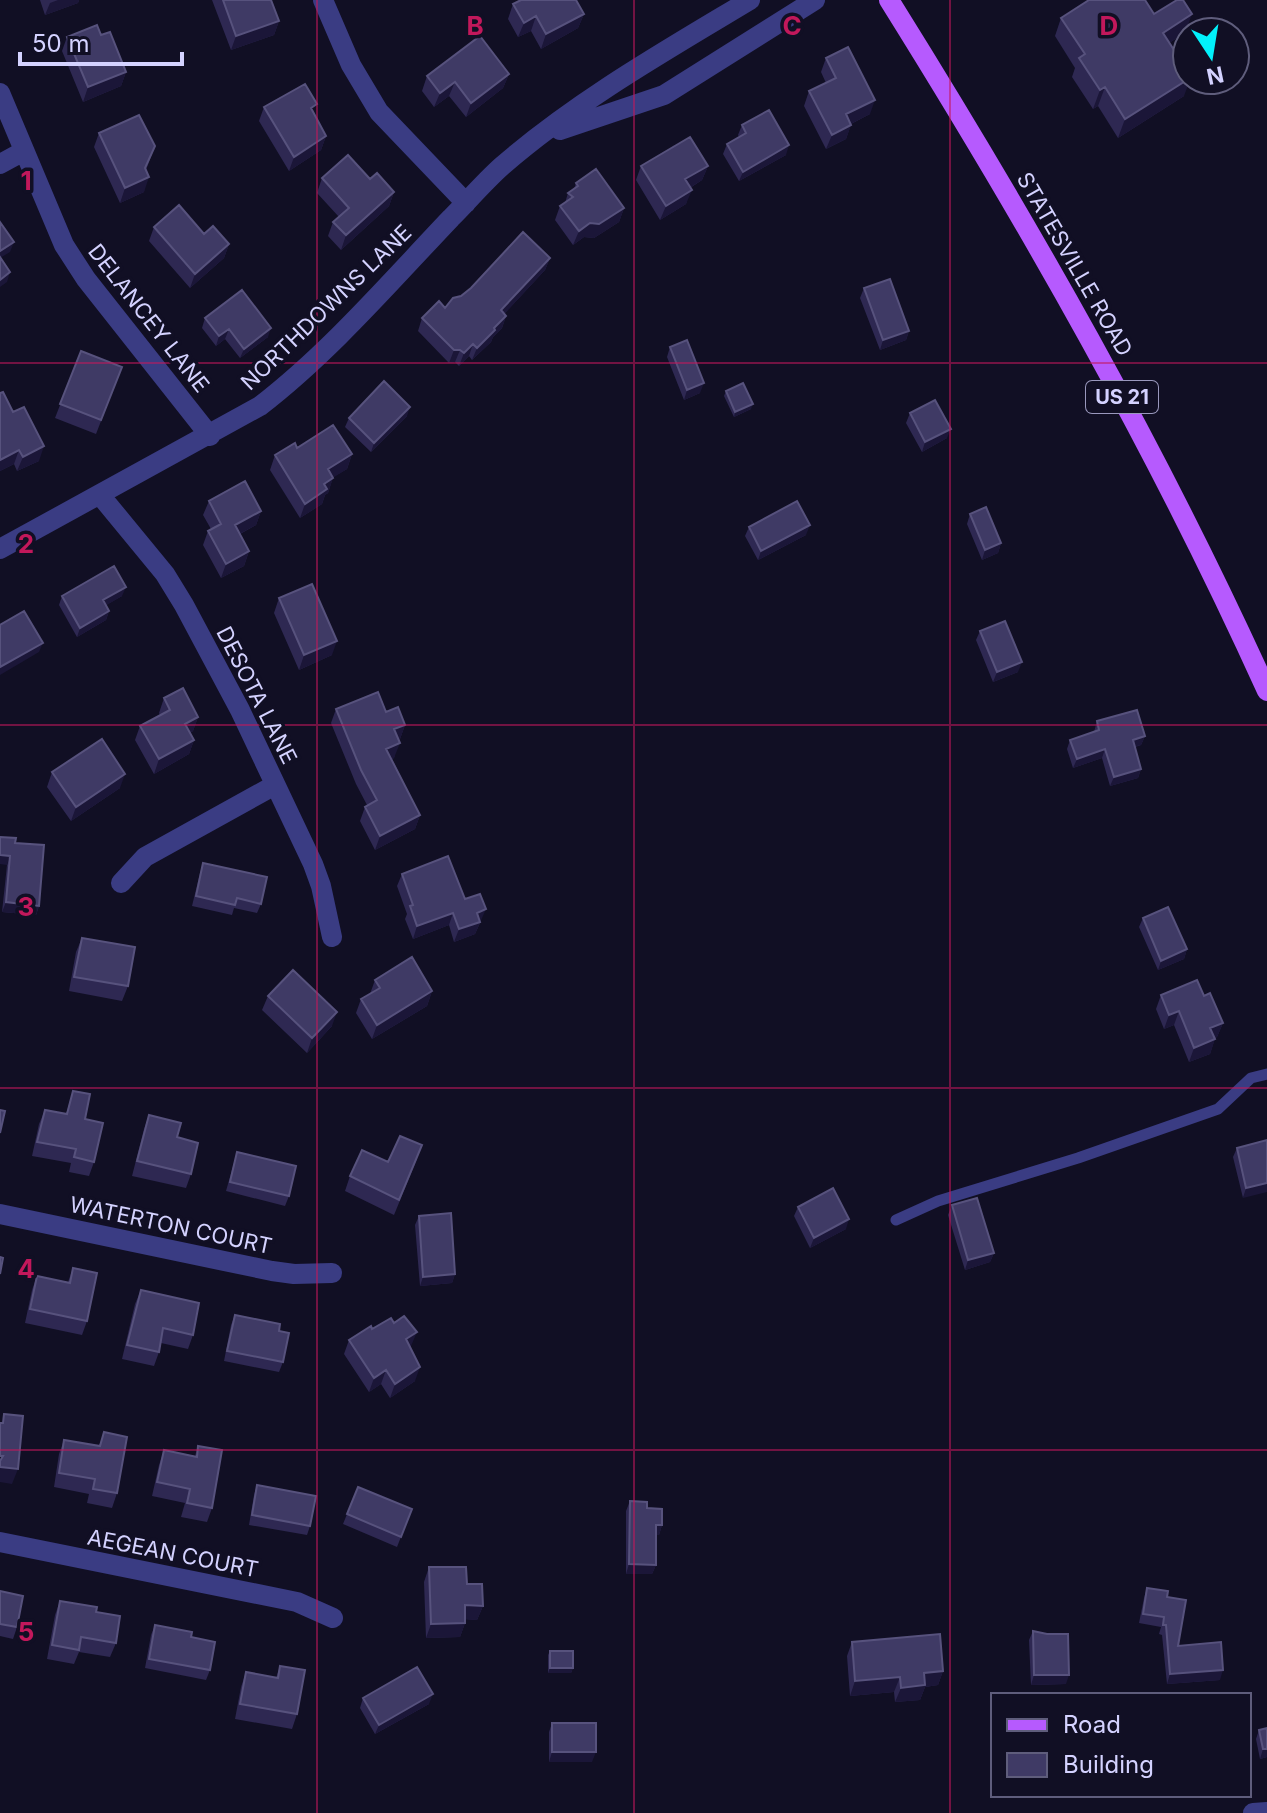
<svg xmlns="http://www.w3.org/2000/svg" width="1267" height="1813" viewBox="0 0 1267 1813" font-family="Inter,sans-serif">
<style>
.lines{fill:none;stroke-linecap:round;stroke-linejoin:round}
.service{stroke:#3a3c83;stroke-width:11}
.minor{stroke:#3a3c83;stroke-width:20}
.tertiary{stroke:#3a3c83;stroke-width:20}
.primary{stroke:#b65afe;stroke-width:20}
.wall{fill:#2e2852}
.shaded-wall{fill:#1b1638}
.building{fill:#3f3a65;stroke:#57527d;stroke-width:2}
.grid{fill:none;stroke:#c2185b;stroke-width:2;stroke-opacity:0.55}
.labels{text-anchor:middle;stroke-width:7;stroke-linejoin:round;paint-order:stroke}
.shield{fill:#110f24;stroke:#9a98bd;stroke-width:2}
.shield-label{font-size:20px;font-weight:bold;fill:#d4d2ff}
.street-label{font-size:22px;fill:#d4d2ff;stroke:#110f24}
.grid-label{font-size:26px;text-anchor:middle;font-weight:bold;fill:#c2185b;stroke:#110f24;stroke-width:7;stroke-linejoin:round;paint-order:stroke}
</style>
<rect width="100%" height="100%" fill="#110f24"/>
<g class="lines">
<path class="service" d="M896 1220 938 1201 1078 1158 1218 1109 1251 1078 1267 1074"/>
<path class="minor" d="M323 0 351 65 379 112 466 203
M0 93 64 245 86 279 210 436
M560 130 664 95 815 0
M0 164 24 151
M100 495 165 574 184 605 240 710 313 864 321 886 332 937
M0 549 260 406C330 352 390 282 451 218 468 201 484 182 502 166 577 101 665 51 750 0
M121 883 145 857 275 785
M0 1214 272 1271 294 1274 332 1273
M0 1542 297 1602 333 1618"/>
<path class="tertiary" d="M1253 1813 1267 1812"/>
<path class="primary" d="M889 0C1029 224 1158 450 1267 691"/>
</g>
<path class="wall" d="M40 0H79L78 3 45 15Z
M212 0H271L279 21 274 35 231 50Z
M513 4 584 14 578 28 541 49 531 31 518 37 508 19Z
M1154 14 1185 33 1169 43 1184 96 1118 138 1098 106 1093 109 1072 77 1075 68 1055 36 1061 18Z
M101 35 126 72 121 86 83 102 62 51 67 37Z
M826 58 870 114 851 124 846 139 826 149 804 106 809 91 826 83 821 72Z
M509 74 503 88 466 117 449 96 434 107 422 91 427 76Z
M264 107 314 113 326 136 321 150 289 171 259 121Z
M742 125 786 155 739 181 723 154 727 144 739 137 738 135Z
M99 133 155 146 146 170 144 192 120 203 94 147Z
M641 166H708L702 180 690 188 686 204 660 220 636 180Z
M322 178 370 179 394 192 389 206 341 250 328 236 333 222 339 217 317 193Z
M576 183 624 208 619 222 594 238 584 237 573 245 555 220 560 206 565 203 568 193 574 189Z
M154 227 204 234 229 244 224 258 190 288 149 241Z
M550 258 545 270 504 314 506 316 502 328 493 337 491 342 472 360 469 356 459 366 455 362 449 363 418 331 422 318 445 308 461 296Z
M864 288 909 331 906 340 880 350 860 298Z
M205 318 268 337 240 358 225 339 216 346 202 328Z
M670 347 700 393 684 400 667 357Z
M81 351 122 367 96 434 55 418Z
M726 391 751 409 734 417 724 396Z
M0 393 39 461 17 471 14 464 0 471Z
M910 413 947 438 922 452 906 423Z
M407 416 371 452 345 427 349 418Z
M297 448 352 454 347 469 333 477 328 493 325 495 322 504 300 518 270 470 275 455Z
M209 501 261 511 256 525 240 534 249 551 244 566 221 578 203 545 208 531 211 529 203 515Z
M970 514 1001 543 998 553 982 560 967 524Z
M749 527 806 535 758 560 745 536Z
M62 596H122L106 605 109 611 106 620 77 637 59 605Z
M279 598 332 655 299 670 274 613Z
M980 631 1018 672 993 682 976 640Z
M164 698 198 717 193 731 190 733 194 740 189 754 154 774 135 740 140 726 160 715 159 713Z
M336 709 386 712 405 725 400 739 398 740 394 758 392 759 420 815 415 829 375 850 360 821 365 807 367 805 356 784 331 723Z
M1097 721 1145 736 1141 745 1135 747 1141 769 1138 778 1110 786 1102 758 1073 768 1067 749 1070 740 1094 732Z
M52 772 120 788 71 821 47 787Z
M16 838 15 843 39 906 36 915 2 912 7 865Z
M203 863 261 904 257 913 234 908 232 915 192 906 200 873Z
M402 874 465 899 481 922 480 923 475 934 454 942 449 925 413 939 405 919 407 914 397 886Z
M1143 918 1187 949 1184 959 1158 970 1139 927Z
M82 938 128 986 122 1001 69 991 76 952Z
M375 980 432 991 427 1006 372 1039 356 1013 361 999 370 994Z
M1161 995 1204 996 1223 1023 1217 1037 1215 1038 1210 1054 1189 1062 1174 1025 1164 1029 1156 1009Z
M268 996 332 1026 307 1053 262 1010Z
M73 1091 85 1119 94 1162 89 1176 69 1172 71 1163 32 1156 39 1124 45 1110 66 1114Z
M149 1115 177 1137 191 1174 186 1188 132 1176 144 1129Z
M1267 1140 1243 1198 1233 1157 1237 1148Z
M237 1152 289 1196 285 1206 226 1191Z
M417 1159 394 1215 345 1191 350 1176 388 1162Z
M952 1205 994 1253 990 1262 965 1270 948 1215Z
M798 1207 846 1229 810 1248 794 1216Z
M419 1216 455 1274 452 1283 420 1286 415 1225Z
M73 1268 87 1321 82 1335 25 1323 32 1290 37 1276 68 1282Z
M141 1290 193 1335 188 1349 161 1343 159 1352 154 1366 122 1359 135 1304Z
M235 1315 279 1331 283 1362 279 1372 224 1361 231 1325Z
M372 1329 411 1346 410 1347 415 1381 390 1398 381 1384 369 1392 344 1354 349 1340Z
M104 1432 117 1493 112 1508 87 1503 89 1494 54 1487 59 1454 64 1440 99 1446Z
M198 1446 212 1508 207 1522 181 1517 185 1503 152 1496 159 1465 164 1450 195 1456Z
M257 1485 310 1526 307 1535 249 1525 254 1495Z
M358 1487 412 1509 397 1547 343 1524Z
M630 1501 647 1508 662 1525 659 1535H656V1565L652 1574H626V1511Z
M429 1567 467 1584 483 1606 477 1620 465 1619V1623L460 1637 426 1638 424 1582Z
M1147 1588 1167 1597 1178 1646 1220 1680 1167 1684 1162 1635 1159 1634 1161 1627 1139 1623 1144 1598Z
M0 1591 17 1627 13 1639 0 1636Z
M60 1601 96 1612 116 1643 110 1657 79 1652 74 1664 47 1659 55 1615Z
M155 1625 191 1637 210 1670 206 1680 145 1668 151 1635Z
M1033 1631 1066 1684 1031 1685 1029 1640Z
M852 1642 943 1671 938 1685 925 1687 920 1700 895 1702 894 1692 850 1696 847 1656Z
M550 1651 573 1668 571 1673H548V1655Z
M280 1666 297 1714 292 1729 235 1719 241 1687 246 1672 276 1678Z
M363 1698 429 1704 375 1734 360 1708Z
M552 1723 592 1762H549V1732Z
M1259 1730 1267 1757 1260 1759 1256 1739Z"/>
<path class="shaded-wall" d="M58 0H79L78 3 45 15 50 3Z
M584 14 578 28 541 49 546 34Z
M1192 14 1185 33 1156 51 1163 33Z
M536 16 531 31 518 37 524 23Z
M279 21 274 35 231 50 236 36Z
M126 72 121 86 83 102 88 87Z
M509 74 503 88 466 117 471 103Z
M1187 80H1190L1184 96 1118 138 1125 119Z
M455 82 449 96 434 107 440 93Z
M1105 87 1098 106 1093 109 1100 90Z
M875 100 870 114 841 129 846 114Z
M851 125 846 139 826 149 832 135Z
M326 136 321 150 289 171 294 157Z
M789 145 786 155 739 181 743 172Z
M155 146 140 181 149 177 144 192 120 203 125 188 145 168Z
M708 166 702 180 680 194 685 179Z
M692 190 686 204 660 220 666 206Z
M394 192 389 206 341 250 346 235Z
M624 208 619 222 594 238 584 237 573 245 579 231 590 223Z
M14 242 10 252 0 258V251Z
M229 244 224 258 190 288 195 274Z
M550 258 545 270 496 323 501 310Z
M10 272 7 282 0 287V280Z
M506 316 502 328 493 337 491 342 472 360 477 348Z
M271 328 268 337 240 358 244 349Z
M229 329 225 339 216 346 219 336Z
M909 331 906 340 880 350 883 340Z
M473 344 469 356 459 366 464 353Z
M454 350H460L455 362 449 363Z
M704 383 700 393 684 400 687 390Z
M753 404 751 409 734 417 735 412Z
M410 407 407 416 371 452 374 443Z
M951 429 947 438 922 452 925 442Z
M44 446 39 461 17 471 23 457Z
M19 450 14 464 0 471V460Z
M352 454 347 469 323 484 328 469Z
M333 478 328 493 325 495 322 504 300 518 305 504 324 484Z
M261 511 256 525 230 539 235 525Z
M810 525 806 535 758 560 761 551Z
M1001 543 998 553 982 560 985 550Z
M249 551 244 566 221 578 226 564Z
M126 587 122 596 100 609 103 600Z
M109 611 106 620 77 637 80 628Z
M337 641 332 655 299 670 304 655Z
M43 643 39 652 0 675V667Z
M1022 662 1018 672 993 682 997 672Z
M198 717 193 731 180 739 185 724Z
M405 725 400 739 388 744 394 729Z
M1145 736 1141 745 1129 748 1133 740Z
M194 740 189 754 154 774 159 759Z
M400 743 394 758 381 763 386 749Z
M1105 749 1102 758 1073 768 1077 759Z
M1141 769 1138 778 1110 786 1114 777Z
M125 774 120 788 71 821 76 807Z
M420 815 415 829 375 850 380 836Z
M0 855 10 856 7 865 0 864Z
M6 902 39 906 36 915 2 912Z
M486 909 475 934 454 942 459 929 477 913Z
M453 913 449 925 413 939 417 926Z
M1187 949 1184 959 1158 970 1161 961Z
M432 991 427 1006 372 1039 377 1025Z
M1179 1011 1174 1025 1164 1029 1169 1015Z
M337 1012 332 1026 307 1053 312 1038Z
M1223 1023 1217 1037 1205 1042 1210 1028Z
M1215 1039 1210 1054 1189 1062 1194 1048Z
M1267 1183V1192L1243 1198 1246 1188Z
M849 1219 846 1229 810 1248 814 1238Z
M994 1253 990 1262 965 1270 968 1260Z
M455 1274 452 1283 420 1286 423 1277Z
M417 1332 411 1346 401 1353 406 1339Z
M420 1367 415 1381 390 1398 395 1384Z
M386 1370 381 1384 369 1392 374 1378Z
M0 1467 18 1469 12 1484 0 1482Z
M656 1525H662L659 1535H653Z
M629 1564 656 1565 652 1574H626Z
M465 1605 483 1606 477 1620 460 1619Z
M465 1623 460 1637 426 1638 431 1624Z
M550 1668H573L571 1673H548Z
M1223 1670 1220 1680 1167 1684 1170 1674Z
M943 1671 938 1685 925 1687 920 1700 895 1702 901 1688 924 1673Z
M1034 1675H1069L1066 1684 1031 1685Z
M900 1677 894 1692 850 1696 855 1681Z
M433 1694 429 1704 375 1734 379 1725Z
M1263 1749H1267V1757L1260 1759Z
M552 1752H596L592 1762H549Z"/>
<path class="building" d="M223 0H271L279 21 236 36Z
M521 0H576L584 14 546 34 536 16 524 23 513 4Z
M1089 0H1145L1154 14 1177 0H1183L1192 14 1163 33 1187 70V80L1125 119 1105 87 1100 90 1079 58 1085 54 1061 18Z
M97 25 101 35 110 32 126 72 88 87 67 37Z
M480 36 509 74 471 103 455 82 440 93 427 76Z
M848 47 875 100 846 114 851 125 832 135 809 91 836 78 826 58Z
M305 84 317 104 311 108 326 136 294 157 264 107Z
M769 110 789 145 743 172 727 144 746 133 742 125Z
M139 115 155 146 145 168 149 177 125 188 99 133Z
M690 137 708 166 685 179 692 190 666 206 641 166Z
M348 155 370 179 377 173 394 192 346 235 333 222 349 208 322 178Z
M596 169 624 208 599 224 590 223 579 231 560 206 573 197 568 193 578 186 576 183Z
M179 205 204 234 213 226 229 244 195 274 154 227Z
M0 222 14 242 0 251Z
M523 232 550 258 501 310 506 316 494 328 495 330 477 348 473 344 464 353 460 350H454L422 318 439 301 445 308 453 298 461 296 471 288Z
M0 257 10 272 0 280Z
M890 279 909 331 883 340 864 288Z
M242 290 271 328 244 349 229 329 219 336 205 318Z
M687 340 704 383 687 390 670 347Z
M81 351 122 367 101 420 60 404Z
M384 381 410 407 374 443 349 418Z
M743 383 753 404 735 412 726 391Z
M3 392 13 412 24 407 44 446 23 457 19 450 0 460V393Z
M935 400 951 429 925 442 910 413Z
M333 425 352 454 328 469 333 478 324 484 327 489 305 504 275 455 295 443 297 448Z
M245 481 261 511 235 525 249 551 226 564 208 531 221 524 209 501Z
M797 501 810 525 761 551 749 527Z
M986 507 1001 543 985 550 970 514Z
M114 566 126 587 103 600 109 611 80 628 62 596Z
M312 584 337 641 304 655 279 598Z
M24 611 43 643 0 667V625Z
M1005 621 1022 662 997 672 980 631Z
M183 688 198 717 185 724 194 740 159 759 140 726 170 710 164 698Z
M378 692 386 712 398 707 405 725 394 729 400 743 386 749 420 815 380 836 365 807 377 800 361 770 336 709Z
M1137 710 1145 736 1133 740 1141 769 1114 777 1105 749 1077 759 1070 740 1099 730 1097 721Z
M102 739 125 774 76 807 52 772Z
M0 837 16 838 15 843 44 845 39 906 6 902 10 856 0 855Z
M448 856 465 899 480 894 486 909 477 913 480 922 459 929 453 913 417 926 410 906 413 905 402 874Z
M203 863 267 877 261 904 237 898 235 905 196 896Z
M1168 907 1187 949 1161 961 1143 918Z
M82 938 135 947 128 986 74 977Z
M412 957 432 991 377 1025 361 999 380 988 375 980Z
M293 970 337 1012 312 1038 268 996Z
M1197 980 1204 996 1210 993 1223 1023 1210 1028 1215 1039 1194 1048 1179 1011 1169 1015 1161 995Z
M73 1091 90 1094 85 1119 103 1123 94 1162 74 1157 76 1149 37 1142 45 1110 67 1114Z
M0 1110 5 1111 0 1133Z
M149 1115 181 1123 177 1137 198 1143 191 1174 137 1161Z
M400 1136 422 1145 399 1200 350 1176 362 1150 388 1162Z
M1267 1140V1183L1246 1188 1237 1148Z
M237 1152 296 1166 289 1196 230 1182Z
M833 1188 849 1219 814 1238 798 1207Z
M977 1198 994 1253 968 1260 952 1205Z
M451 1213 455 1274 423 1277 419 1216Z
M0 1257 3 1258 0 1274Z
M73 1268 97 1273 87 1321 30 1309 37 1276 70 1283Z
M141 1290 199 1303 193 1335 163 1328 159 1352 127 1345Z
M235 1315 280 1324 279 1331 289 1333 283 1362 227 1351Z
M404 1316 417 1332 406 1339 420 1367 395 1384 386 1370 374 1378 349 1340 371 1326 372 1329 391 1318 394 1323Z
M4 1414 23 1416 18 1469 0 1467V1461L3 1456H0V1423H3Z
M104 1432 127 1437 117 1493 93 1489 95 1479 59 1473 64 1440 100 1446Z
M198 1446 222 1450 212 1508 187 1503 190 1489 157 1482 164 1450 197 1457Z
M257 1485 316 1496 310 1526 252 1515Z
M358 1487 412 1509 401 1537 347 1514Z
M630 1501 647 1502V1508L662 1509V1525H656V1565L629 1564Z
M429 1567H466L467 1584H482L483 1606 465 1605V1623L431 1624Z
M1147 1588 1168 1591 1167 1597 1186 1600 1178 1646 1221 1642 1223 1670 1170 1674 1166 1625H1163L1164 1617 1143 1614Z
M0 1591 23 1596 17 1627 0 1624Z
M60 1601 97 1607 96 1612 120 1616 116 1643 81 1637 79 1650 52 1645Z
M155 1625 192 1632 191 1637 215 1642 210 1670 149 1659Z
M1033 1631 1047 1634H1068L1069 1675H1034Z
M940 1634 943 1671 924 1673 925 1685 901 1688 900 1677 855 1681 852 1642Z
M550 1651H573V1668H550Z
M280 1666 305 1670 297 1714 240 1704 246 1672 278 1678Z
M417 1667 433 1694 379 1725 363 1698Z
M552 1723H596V1752H552Z
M1267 1728V1749H1263L1259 1730Z"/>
<path class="grid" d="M317 0V1813M634 0V1813M950 0V1813M0 363H1267M0 725H1267M0 1088H1267M0 1450H1267"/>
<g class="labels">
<rect class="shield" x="1086" y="381" width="72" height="32" rx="6"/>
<g class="shield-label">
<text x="1122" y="404">US 21</text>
</g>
<g class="street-label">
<text transform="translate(1075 264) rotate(60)" y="8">STATESVILLE ROAD</text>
<text transform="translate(326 307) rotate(-44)" y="8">NORTHDOWNS LANE</text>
<text transform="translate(149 318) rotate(52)" y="8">DELANCEY LANE</text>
<text transform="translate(257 695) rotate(63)" y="8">DESOTA LANE</text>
<text transform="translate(171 1225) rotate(12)" y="8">WATERTON COURT</text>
<text transform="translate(173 1553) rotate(11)" y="8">AEGEAN COURT</text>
</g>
</g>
<g class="grid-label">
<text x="475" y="35">B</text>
<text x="792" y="35">C</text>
<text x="1109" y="35">D</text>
<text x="26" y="190">1</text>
<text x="26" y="553">2</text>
<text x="26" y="916">3</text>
<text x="26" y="1278">4</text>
<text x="26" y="1641">5</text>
</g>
<rect x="991" y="1693" width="260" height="104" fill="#110f24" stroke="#5f5d7c" stroke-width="2"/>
<rect x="1007" y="1719" width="40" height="12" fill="#b65afe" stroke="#5f5d7c" stroke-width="2"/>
<text x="1063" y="1733" font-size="24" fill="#d4d2ff">Road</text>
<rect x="1007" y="1753" width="40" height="24" fill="#3f3a65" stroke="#5f5d7c" stroke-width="2"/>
<text x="1063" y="1773" font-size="24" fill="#d4d2ff">Building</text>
<g transform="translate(1211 56) rotate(168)"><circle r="38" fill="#110f24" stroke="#5f5d7c" stroke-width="2"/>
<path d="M0-6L14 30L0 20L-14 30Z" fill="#02f1fb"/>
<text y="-12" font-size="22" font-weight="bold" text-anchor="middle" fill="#d4d2ff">N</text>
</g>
<path d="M20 52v12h162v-12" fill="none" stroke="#d4d2ff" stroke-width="4"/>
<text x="32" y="52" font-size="24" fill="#d4d2ff" stroke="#110f24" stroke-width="6" paint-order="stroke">50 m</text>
</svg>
